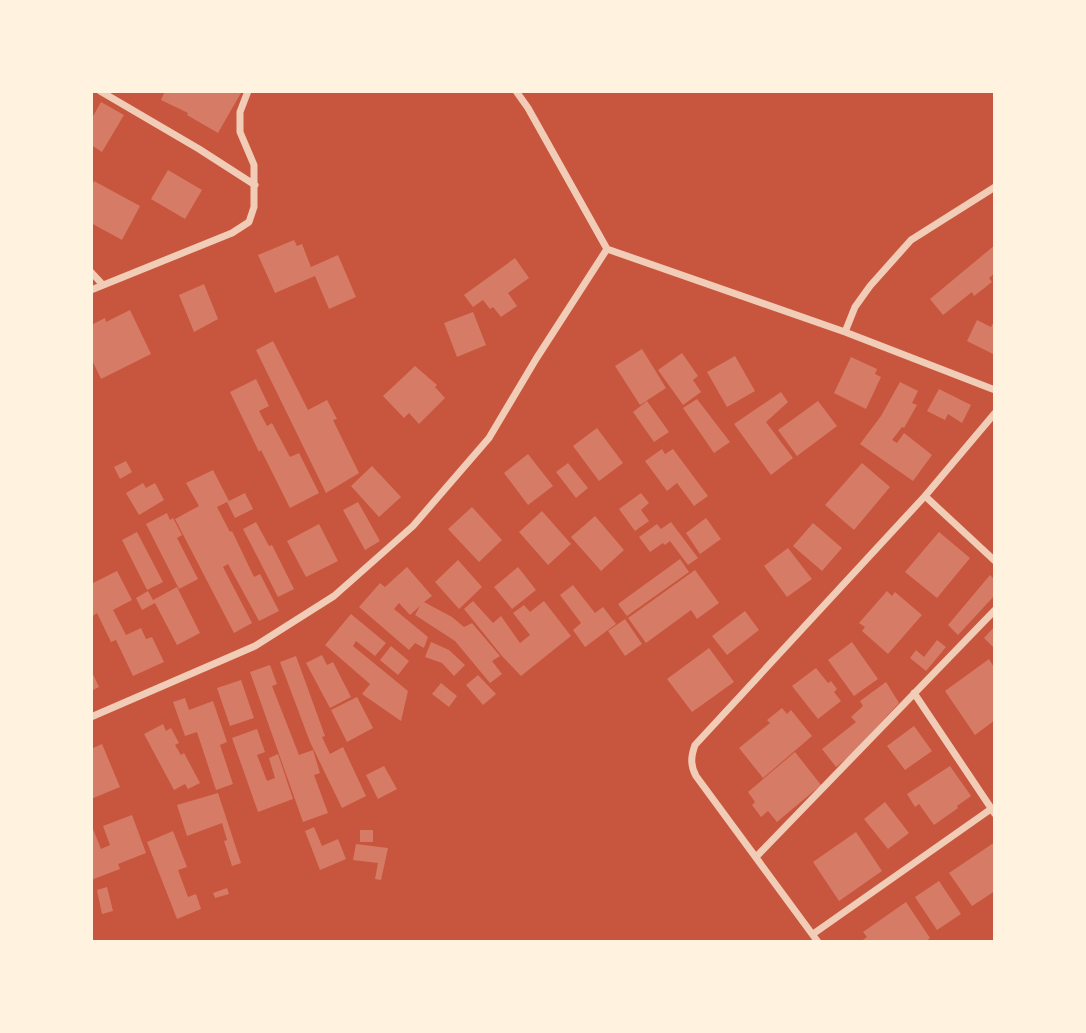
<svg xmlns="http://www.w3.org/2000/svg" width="1086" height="1033" viewBox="0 0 1086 1033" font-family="'Roboto Condensed',sans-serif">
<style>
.building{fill:#d67c66}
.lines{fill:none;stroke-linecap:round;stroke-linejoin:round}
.minor{stroke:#f1ccb7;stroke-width:7}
</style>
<rect width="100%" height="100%" fill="#c8553d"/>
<path class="building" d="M165 91H242L218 133 187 115 188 113 161 100Z
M101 102 124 115 102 152 91 145V120Z
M168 170 202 190 185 219 151 199Z
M94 181 140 206 122 240 91 223V188Z
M294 240 297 246 302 244 311 267 338 255 356 297 329 309 315 276 275 293 258 255Z
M995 245V273L989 278 992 282 974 296 972 292 943 315 930 299Z
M515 258 529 278 508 293 517 306 501 317 493 307 490 309 483 300 473 307 464 295Z
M204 284 218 319 194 332 179 295Z
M130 310 151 354 101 379 91 358V325L105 318 106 322Z
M473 312 486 345 457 357 444 323Z
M977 320 991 327 995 320V355L967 341Z
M273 341 308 410 327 400 337 419 333 420 359 473 326 493 256 350Z
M642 349 666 388 640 405 615 366Z
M682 353 698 376 693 380 701 392 683 405 658 370Z
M735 356 755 391 727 407 707 372Z
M851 357 877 369 875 374 881 377 866 409 834 393Z
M415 366 437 385 435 387 445 398 419 424 409 413 404 418 383 396Z
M256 379 269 406 259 411 267 426 272 423 290 457 299 453 319 493 290 508 261 450 259 452 230 392Z
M900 382 918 391 912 403 917 405 904 428 902 427 892 440 897 443 904 433 932 455 913 481 860 444 881 416Z
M939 389 971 405 962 423 948 414 945 420 927 411Z
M781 392 788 402 766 422 793 458 771 475 734 424Z
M697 399 730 442 714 453 683 408Z
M647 401 669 432 654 442 633 412Z
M818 401 837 426 797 456 778 430Z
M597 428 623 463 599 481 573 446Z
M662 449 665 454 673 449 708 496 694 506 677 483 667 491 645 461Z
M528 454 553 486 528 505 504 473Z
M126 461 132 472 120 479 114 467Z
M568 463 588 488 576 498 556 472Z
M862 463 890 487 854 530 825 505Z
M372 466 401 497 379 517 351 486Z
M213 470 229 501 217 507 230 532 232 531 254 577 260 574 279 611 259 621 228 564 223 567 252 623 234 633 175 519 199 506 186 483Z
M143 483 146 488 155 483 164 500 139 515 126 493Z
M245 493 253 509 235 518 227 502Z
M641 493 649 503 641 510 649 521 635 531 619 509Z
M358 502 380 541 365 550 343 510Z
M472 507 502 540 479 562 448 529Z
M542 511 571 544 548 565 519 532Z
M167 513 170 520 173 518 182 535 177 538 198 579 179 589 146 524Z
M595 516 624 550 601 571 571 537Z
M706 518 721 539 700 554 686 533Z
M256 522 269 546 272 545 294 589 278 597 243 529Z
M671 522 698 558 688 565 670 541 665 545 663 543 650 552 639 537 657 524 661 529Z
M813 523 842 548 822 571 793 546Z
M319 524 338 561 306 577 287 541Z
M137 532 163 582 147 590 122 540Z
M939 532 970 558 937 598 905 572Z
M788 548 812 579 787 597 764 566Z
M680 559 689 572 627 616 618 604Z
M458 560 482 587 459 609 435 582Z
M407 567 432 596 424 602 452 617 464 627 472 623 500 656 492 661 502 674 490 683 455 641 415 615 420 606 410 615 399 603 394 609 428 637 424 648 415 643 409 650 359 607 380 583 385 587Z
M518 567 536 590 512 609 494 587Z
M695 570 719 603 697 619 691 610 646 643 628 618Z
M117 571 132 600 113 610 126 635 141 628 146 639 152 637 164 662 133 676 116 640 111 642 97 613 91 617V584Z
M990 575 995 580V595L958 635 948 625Z
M573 585 595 613 603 607 616 624 585 647 573 630 581 623 560 595Z
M177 587 200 633 177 645 155 603 142 610 136 598 148 591 153 600Z
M887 591 892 596 895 592 922 615 888 654 862 631 865 627 859 623Z
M473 601 493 623 501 616 520 643 530 635 513 613 524 605 530 612 544 601 571 636 521 676 502 656 464 609Z
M745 611 759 630 727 655 712 636Z
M351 614 386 643 375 656 356 641 353 646 408 691 401 721 362 694 370 684 325 645Z
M625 619 642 644 625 656 608 631Z
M995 626V649L984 638Z
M937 640 946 647 926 671 910 658 916 650 924 657Z
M431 642 449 650 465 665 454 676 442 663 425 657Z
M852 642 878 679 854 696 828 660Z
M391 646 409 661 398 675 380 660Z
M709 648 734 682 692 712 667 679Z
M322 655 327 665 333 662 351 697 330 708 306 663Z
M296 656 325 736 322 737 330 754 343 747 366 796 342 808 310 742 280 662Z
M989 659 995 669V720L975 735 945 691Z
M270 665 277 684 272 686 299 755 313 750 320 773 314 775 328 813 303 822 250 672Z
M816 668 828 683 831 681 837 689 834 692 841 701 818 719 792 686Z
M91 670 99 687 91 691Z
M478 675 496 694 483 705 466 685Z
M241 680 254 718 230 726 217 688Z
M886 682 899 703 850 756 836 767 822 749 856 722 851 717 863 706 860 701Z
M441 683 457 696 449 707 432 694Z
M357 697 373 728 347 742 331 710Z
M185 698 189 710 213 701 227 742 220 745 233 784 216 790 197 732 185 736 173 702Z
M782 708 787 714 791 710 812 736 763 778 739 748 770 723 767 720Z
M163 724 166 731 171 728 179 743 175 745 181 755 184 753 200 783 188 789 185 784 174 790 144 734Z
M914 726 932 751 905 770 887 746Z
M257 729 265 752 257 755 267 781 275 778 269 758 278 754 293 799 258 812 232 738Z
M102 744 120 787 91 799V749Z
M795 752 821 785 777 822 768 811 761 817 752 805 755 802 748 792Z
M384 766 397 789 378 799 366 775Z
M950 766 971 796 957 806 958 808 934 825 919 804 915 807 907 794Z
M218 793 241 863 232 866 224 841 227 840 222 823 187 836 177 805Z
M885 802 909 833 888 849 864 819Z
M132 815 146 853 118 864 120 869 91 880V824L101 849 110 845 103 826Z
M314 827 322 846 338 839 346 859 320 870 305 831Z
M360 830H373V842H360Z
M173 831 187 867 178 870 188 897 196 894 201 909 177 919 147 842Z
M856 832 882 871 839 901 813 862Z
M995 842V891L972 906 949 873Z
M356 844 388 848 381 880 375 879 378 863 353 860Z
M939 881 961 914 937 930 915 897Z
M107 887 113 911 102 914 97 890Z
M227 888 229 894 215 898 213 893Z
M906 902 930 938 925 942H860L867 937 863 932Z"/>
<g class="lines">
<path class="minor" d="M100 91 199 149 255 185
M516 91 528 108 607 249 845 332 995 390
M91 272 103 285
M91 290 232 233 249 222 254 207V165L240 132V112L248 91
M845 332 855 307 870 286 911 240 995 187
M925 496 995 561
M914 693 995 814
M91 717 255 646 334 596 413 526 489 438 536 359 607 249
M756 857 995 610
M813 934 991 809
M818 942 696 776C690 765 691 756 695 745L925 496 995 413"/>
</g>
<rect width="1086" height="1033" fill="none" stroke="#fff3e0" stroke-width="186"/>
</svg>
